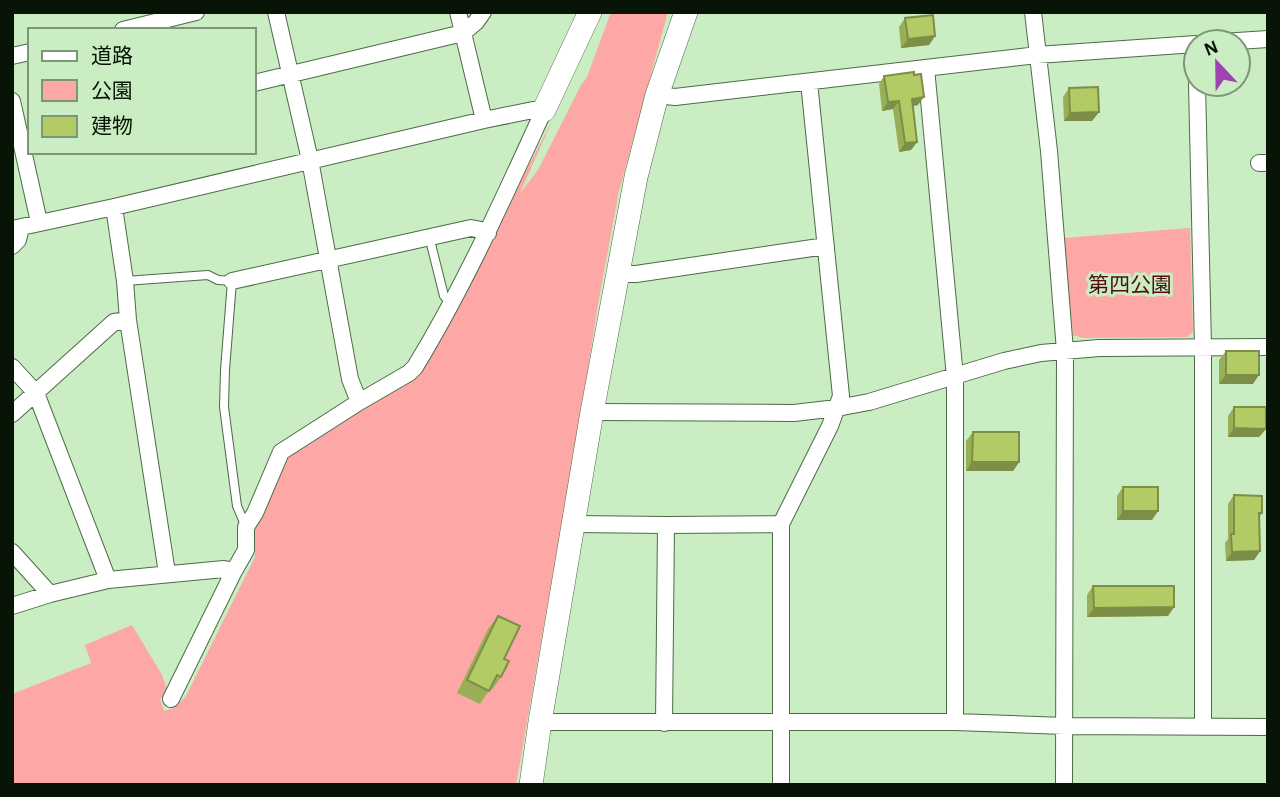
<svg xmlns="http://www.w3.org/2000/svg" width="1280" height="797" viewBox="0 0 1280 797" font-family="'Alegreya Sans','Noto Sans JP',sans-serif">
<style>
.green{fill:#fda8a6}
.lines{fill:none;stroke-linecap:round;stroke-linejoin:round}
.lane-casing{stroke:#4c6b46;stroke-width:10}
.street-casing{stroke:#4c6b46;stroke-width:18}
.secondary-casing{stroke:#4c6b46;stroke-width:24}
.lane{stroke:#fff;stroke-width:8}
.street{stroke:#fff;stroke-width:16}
.secondary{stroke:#fff;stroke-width:23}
.wall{fill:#99af57}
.shaded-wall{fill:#7d8e47}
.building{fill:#b2cb65;stroke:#7d8e47;stroke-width:2}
.labels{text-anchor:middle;stroke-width:6;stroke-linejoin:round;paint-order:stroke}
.park-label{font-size:21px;fill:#4f0c14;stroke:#caedc3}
</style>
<rect width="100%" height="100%" fill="#caedc3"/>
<path class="green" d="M611 12H668L619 191 598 304 584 395 516 785H12V694L91 663 85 645 132 625 162 675 168 692 160 699 164 711 174 708 186 696 255 557V530L284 462 291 455 416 376 423 368 553 119 520 193 538 170 581 85 587 77Z
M1190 228 1193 332 1187 337 1083 338 1073 335 1063 238Z"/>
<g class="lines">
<g class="lane-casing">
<path id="lane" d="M429 236 444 296 452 304
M125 281 208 275 218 280 232 281 225 370 224 407 237 506 246 527"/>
</g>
<g class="street-casing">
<path id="street" d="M276 12 310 160 350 379 359 402
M458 12 484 120
M1033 12 1049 151 1065 351 1064 785
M123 30 196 12
M1222 42 1268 39
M12 56 30 52
M926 68 955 377V722
M254 83 463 33 476 22 483 12
M1197 84 1203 347V727
M657 95 675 97 1037 55 1196 44
M12 101 39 222
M1259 163H1268
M114 207 125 281 128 320 167 573
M12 229 114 207 484 120 533 110H544C504 197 465 285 415 367L409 373 359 402 281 452 255 513 246 527V550L234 571 171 699
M12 246 18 240 21 227
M617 274H636L826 246
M232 281 471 228 481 230 488 233
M12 367 36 393 108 580
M592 412 794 413 837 408 869 402 1004 361 1041 353 1099 348 1268 347
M12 414 114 322 128 320
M574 524 666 525 781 524
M12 552 50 594
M12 606 50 594 108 580 224 569 234 571
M540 722H955L1065 726 1268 727
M664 723 666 525
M781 785V524L830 426 841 396 809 82"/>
</g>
<g class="secondary-casing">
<path id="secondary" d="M544 110 590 12
M531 785 540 722 592 412 636 177 657 95 686 12"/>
</g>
<use href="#lane" class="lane"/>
<use href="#street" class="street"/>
<use href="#secondary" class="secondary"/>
</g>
<path class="wall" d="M905 18 935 36 929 45 901 48 899 27Z
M884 76 918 105 913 106 917 142 911 150 899 152 893 109 882 111 879 84Z
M1069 88 1099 112 1092 121H1064L1063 97Z
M1226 351 1253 384H1219V360Z
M1234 407 1266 429 1259 437H1228V416Z
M973 432 1019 462 1013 471H966V441Z
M1123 487 1158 511 1152 520H1117V496Z
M1234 495 1262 513 1259 518 1260 551 1254 560 1226 561 1225 543 1228 539V504Z
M1093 586 1174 607 1168 616 1087 617V595Z
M498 616 504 659 501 677 492 690 490 689 480 704 457 693 488 629Z"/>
<path class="shaded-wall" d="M935 36 929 45 901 48 908 39Z
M924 97 918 105 906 107 912 99Z
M899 101 893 109 882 111 888 102Z
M1099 112 1092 121H1064L1070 113Z
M917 142 911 150 899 152 905 143Z
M1226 375H1259L1253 384H1219Z
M1234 428 1266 429 1259 437H1228Z
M972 462H1019L1013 471H966Z
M1123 511H1158L1152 520H1117Z
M1260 551 1254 560 1226 561 1232 552Z
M1174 607 1168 616 1087 617 1094 608Z"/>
<path class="building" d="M933 15 935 36 908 39 905 18Z
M914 72V75L921 74 924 97 912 99 917 142 905 143 899 101 888 102 884 76Z
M1098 87 1099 112 1070 113 1069 88Z
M1226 351H1259V375H1226Z
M1234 407H1266V429L1234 428Z
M973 432H1019V462H972Z
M1123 487H1158V511H1123Z
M1234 495 1262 496V513H1259L1260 551 1232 552 1231 534H1234Z
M1093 586H1174V607L1094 608Z
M498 616 520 626 504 659 509 661 501 677 497 675 489 691 467 680Z"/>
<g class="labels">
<g class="park-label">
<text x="1130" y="292">第四公園</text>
</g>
</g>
<rect width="1280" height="797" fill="none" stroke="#081406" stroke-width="28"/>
<rect x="28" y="28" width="228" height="126" fill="#caedc3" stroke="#7c9677" stroke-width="2"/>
<rect x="42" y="51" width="35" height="10" fill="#ffffff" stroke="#7c9677" stroke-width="2"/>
<text x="91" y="63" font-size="21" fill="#081406">道路</text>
<rect x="42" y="80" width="35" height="21" fill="#fda8a6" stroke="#7c9677" stroke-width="2"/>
<text x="91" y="98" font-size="21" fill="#081406">公園</text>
<rect x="42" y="116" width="35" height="21" fill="#b2cb65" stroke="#7c9677" stroke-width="2"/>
<text x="91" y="133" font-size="21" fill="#081406">建物</text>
<g transform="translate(1217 63) rotate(338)"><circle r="33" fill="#caedc3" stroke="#7c9677" stroke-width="2"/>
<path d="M0-5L12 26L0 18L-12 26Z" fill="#9e44b0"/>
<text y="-10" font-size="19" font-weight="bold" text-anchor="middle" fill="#081406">N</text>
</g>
</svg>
